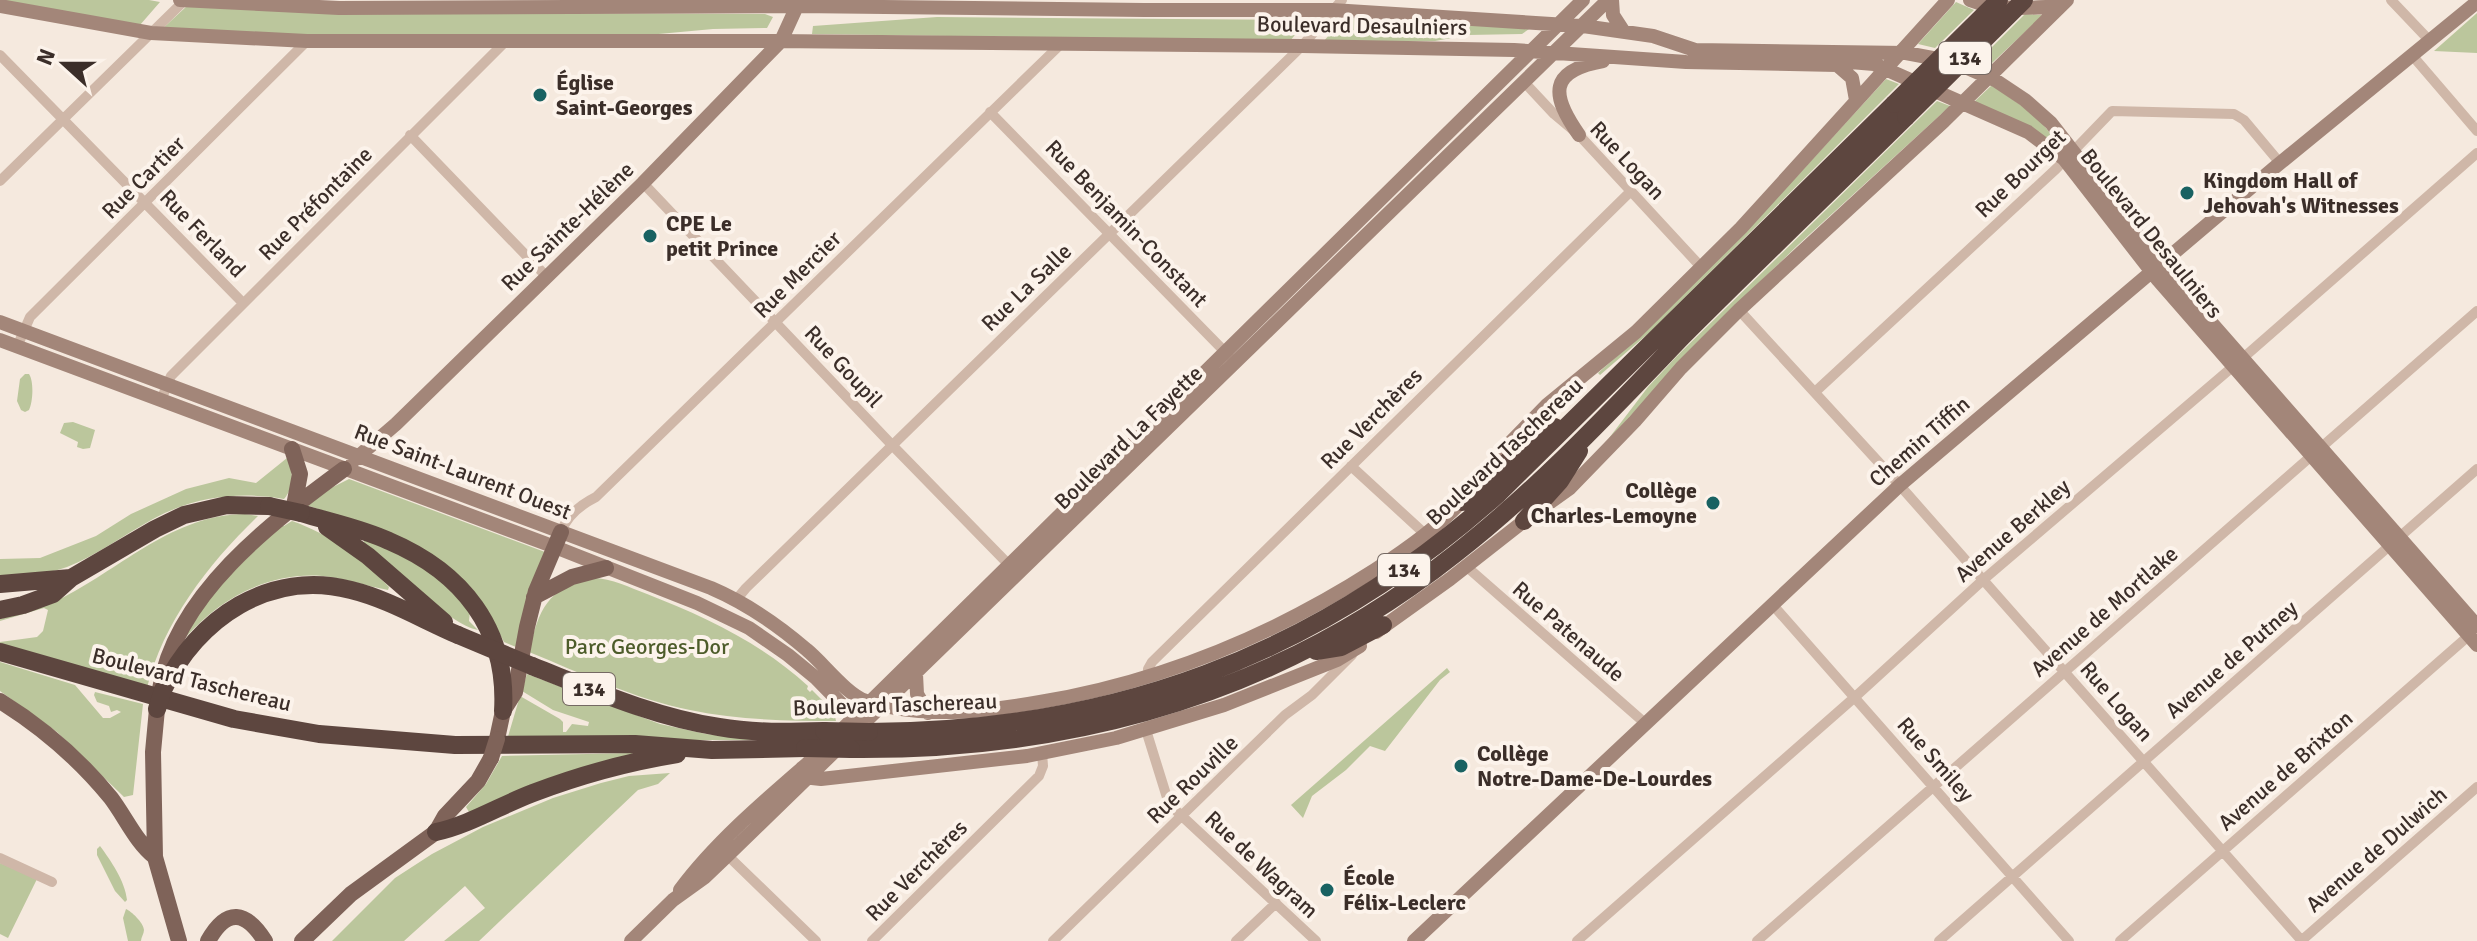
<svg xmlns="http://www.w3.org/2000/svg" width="2477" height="941" viewBox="0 0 2477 941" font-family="Signika,sans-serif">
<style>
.green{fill:#bbc69c}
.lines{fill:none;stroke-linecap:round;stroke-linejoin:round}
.street{stroke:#cfb7a8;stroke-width:10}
.secondary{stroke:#a38679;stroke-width:14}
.primary{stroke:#7f6359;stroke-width:16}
.highway{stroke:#5d463f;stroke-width:18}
.primary-bridge{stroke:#7f6359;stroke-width:16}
.highway-bridge{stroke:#5d463f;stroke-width:18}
.poi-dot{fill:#196262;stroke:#fcf3eb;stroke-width:3}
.labels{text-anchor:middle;stroke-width:8;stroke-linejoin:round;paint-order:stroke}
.shield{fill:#fcf3eb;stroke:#756963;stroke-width:2}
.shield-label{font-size:20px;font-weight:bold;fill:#3b2e29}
.street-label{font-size:22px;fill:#3b2e29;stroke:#fcf3eb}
.poi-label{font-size:22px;font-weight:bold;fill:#3b2e29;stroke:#fcf3eb;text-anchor:start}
.park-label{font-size:22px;fill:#4d5c2a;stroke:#fcf3eb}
</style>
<rect width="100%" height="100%" fill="#f5e9de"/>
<path class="green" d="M1 0H149L160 2 140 25Z
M1956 2 1974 10 1935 48 1918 44Z
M188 5 511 13 765 14 773 17 767 28 713 29 637 36H318L160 31Z
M2477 13V53L2434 51Z
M2025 14 2043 15 1992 63 1981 58Z
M937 17 1307 20 1290 41 812 34 813 26Z
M1344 18 1532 27 1522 34 1468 35 1435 41 1323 42Z
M1886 79 1899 84 1650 332 1600 375 1598 373 1642 334 1799 174Z
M1992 85 2036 116 2059 144 2056 145 1974 102Z
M1937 101 1950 106 1798 245 1715 326 1606 442 1648 387 1677 356Z
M25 374H29C34 381 33 402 29 410L25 412 21 410 17 401 20 379Z
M73 422 95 430 90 448 83 449 77 447 78 442 60 433 64 423Z
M287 458C294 472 294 487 284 499 239 491 193 497 153 519 124 535 97 555 67 567 44 575 23 576 0 577V559L40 558 96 536 131 514 186 489 229 478 256 483Z
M349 479 545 552 516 647 504 642 486 608 473 590 446 564 343 517 306 505 329 489Z
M245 514 258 516C209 563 163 622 147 688L0 646V642L37 637 43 631 48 610 44 608 0 621V619C22 613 43 607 64 597 124 566 173 515 245 514Z
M292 521C330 534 361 558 389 587L388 590C366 586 344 578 322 576 269 572 220 598 186 637L185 633 210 595 280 525 284 526Z
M365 539 386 547 435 575 470 611 469 621 478 630C450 625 388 564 363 543Z
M593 578C612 578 630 588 647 594 706 617 761 643 808 686L807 689 810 692 812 690 834 712 836 721C787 721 738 720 690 710 634 699 581 673 529 652 539 609 547 588 593 578Z
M0 662 75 685 103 718H110L121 712 117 710 111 712 109 706 97 702 94 695 95 692 143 704 133 795 124 797 57 732 0 691Z
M1447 668 1450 672 1440 680 1385 751 1370 746 1346 770 1312 796 1303 818 1291 805Z
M527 674 660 724 706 734 761 740H507L520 696 560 719 563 722V732H566L572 724 588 726 589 722 553 710 522 691Z
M632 753V756L469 812 466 807 486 784 502 756Z
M670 773 658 784 638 790 479 941H444L485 908 465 886 404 941H332L395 878 432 854 483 827 553 798 601 783 629 776Z
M100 846C111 861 125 881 127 900L125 902 115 891 97 855V849Z
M0 863 37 879 8 938 0 934Z
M126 909C131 911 144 923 144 930 144 934 141 937 141 941H128L123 918Z"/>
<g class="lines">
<path class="street" d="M2391 0 2429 40
M2411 54 2477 131
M0 55 243 303
M1524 82 1554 114 1579 135 1702 268
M990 112 1229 356
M410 135 546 276
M0 181 185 0
M643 183 892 445 1014 570
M1739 310 1895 480 2302 941
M17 347 30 317 307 41
M1815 392 2056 169 2112 111 2234 114 2244 120 2280 163
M161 400 171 376 506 41
M1351 466 1425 534
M561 532C567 516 580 505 596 497L1062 43
M1467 567 1646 724
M736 600 746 588 1302 46 1342 0
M1772 604 2069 941
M1149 676 1148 669 1152 662 1630 192
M1146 730 1169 804 1316 941
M723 851 816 941
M0 858 52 882
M872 941 1039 776 1043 766 1042 753
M1053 941 1285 715 1312 695 1352 655
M1236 941 1276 903
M1577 941 1855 697 1983 580 2243 358 2477 153
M1757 941 2477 311
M1939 941 2477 469
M2120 941 2473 632
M2301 941 2477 787"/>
<path class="secondary" d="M180 0 339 8 797 6 1144 10H1332L1583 26 1653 36 1695 50 1906 53 1943 60 1963 66 1995 80 2025 100 2051 123 2167 272 2477 626
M1612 0 1613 15 1624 32
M1970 0C1997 11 2032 8 2061 6
M0 6 151 33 307 41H773L1302 46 1514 50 1686 62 1837 65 1850 62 1874 64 2028 132 2064 159 2158 280 2477 645
M1837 65 1852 78 1856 100
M1579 135C1551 95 1548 71 1603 61
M0 322 711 588C746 603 778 625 807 650 823 663 847 695 866 701 923 719 982 712 1040 702 1160 682 1272 636 1375 570 1407 549 1443 524 1468 494
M0 340 555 547 697 603 749 628 788 655 816 678 854 717 861 718
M353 461 396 424 643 183 781 41 797 6 801 2
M1486 472 1511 442 1547 405 1636 332 1741 228 1948 0
M1376 632 1450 579 1524 521 1570 488 1635 421 1681 368 1739 310 1944 121 2067 0
M916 674 917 694 928 713
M802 768 812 778 821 779 1027 756 1116 738 1224 705 1337 660 1360 646
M680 890C714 844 763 802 807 764L1583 0
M631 941 673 900 705 877 727 856 1608 0
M1414 941 1900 485 2274 168 2477 2"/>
<path class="primary" d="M292 449 300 474 294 506
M534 597 572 577 606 568
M160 689C175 595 272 522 344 469
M0 701C42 727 80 760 111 798 126 818 136 842 155 857
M157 709 153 752 155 857 179 941
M497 739 503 711 515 692 527 627 536 591 561 532
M208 941C227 907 246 911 265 941
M302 941 351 894 436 832 445 816 478 781 491 758"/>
<path class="highway" d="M1462 502 1525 446 1555 427
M301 513C330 522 361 528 389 541 462 572 508 629 503 711
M1524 521 1560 481 1579 451
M327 527 368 556 444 622
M0 584 71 578
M0 610 23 605 53 594 71 578 155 529 184 515 227 505 269 506
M1316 651 1341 647 1383 625
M0 652 234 719 319 734 455 745 635 744 712 750 805 748
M532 666C593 690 654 717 719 727 754 733 789 732 824 731
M163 690C197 618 270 569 351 590 388 599 423 620 458 635
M869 732C1112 731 1315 657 1497 495L1894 104
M851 749C1074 751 1279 694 1455 554 1537 490 1610 412 1682 337 1756 263 1832 190 1906 117
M436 832C469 825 501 805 533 793 580 775 628 762 677 754"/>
<path class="primary-bridge" d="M491 758 497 739"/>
<path class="highway-bridge" d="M1894 104 1999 0
M1906 117 2024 0
M269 506 301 513
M458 635 532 666
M157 709 163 690
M824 731 869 732
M805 748 851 749"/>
</g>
<g class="poi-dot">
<circle cx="540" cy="95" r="8"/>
<circle cx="2187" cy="193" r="8"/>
<circle cx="650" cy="236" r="8"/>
<circle cx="1713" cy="503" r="8"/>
<circle cx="1461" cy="766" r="8"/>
<circle cx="1327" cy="890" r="8"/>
</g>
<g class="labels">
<g class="shield">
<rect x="1939" y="42" width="52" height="32" rx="6"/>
<rect x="1378" y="554" width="52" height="32" rx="6"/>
<rect x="563" y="673" width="52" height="32" rx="6"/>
</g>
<g class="shield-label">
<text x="1965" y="65">134</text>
<text x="1404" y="577">134</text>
<text x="589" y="696">134</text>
</g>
<g class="street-label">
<text transform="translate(1362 25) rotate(1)" y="8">Boulevard Desaulniers</text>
<text transform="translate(1628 160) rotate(47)" y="8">Rue Logan</text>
<text transform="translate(2020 173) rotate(-44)" y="8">Rue Bourget</text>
<text transform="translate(143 177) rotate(-45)" y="8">Rue Cartier</text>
<text transform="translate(315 203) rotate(-45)" y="8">Rue Préfontaine</text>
<text transform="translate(1127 223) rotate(46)" y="8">Rue Benjamin-Constant</text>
<text transform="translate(567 226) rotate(-44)" y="8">Rue Sainte-Hélène</text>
<text transform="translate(203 233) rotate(46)" y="8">Rue Ferland</text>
<text transform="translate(2152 233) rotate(51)" y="8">Boulevard Desaulniers</text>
<text transform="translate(797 274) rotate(-45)" y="8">Rue Mercier</text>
<text transform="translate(1026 287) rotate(-44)" y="8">Rue La Salle</text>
<text transform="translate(844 366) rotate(47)" y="8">Rue Goupil</text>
<text transform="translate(1371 418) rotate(-45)" y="8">Rue Verchères</text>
<text transform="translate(1128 437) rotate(-44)" y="8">Boulevard La Fayette</text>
<text transform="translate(1919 441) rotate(-41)" y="8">Chemin Tiffin</text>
<text transform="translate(1504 451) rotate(-43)" y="8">Boulevard Taschereau</text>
<text transform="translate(463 471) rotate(21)" y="8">Rue Saint-Laurent Ouest</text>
<text transform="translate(2012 530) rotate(-41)" y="8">Avenue Berkley</text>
<text transform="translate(2104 611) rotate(-41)" y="8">Avenue de Mortlake</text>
<text transform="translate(1569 631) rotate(41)" y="8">Rue Patenaude</text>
<text transform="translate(2231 659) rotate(-41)" y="8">Avenue de Putney</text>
<text transform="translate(192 679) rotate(14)" y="8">Boulevard Taschereau</text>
<text transform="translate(2117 701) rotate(49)" y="8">Rue Logan</text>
<text transform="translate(895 704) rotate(-2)" y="8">Boulevard Taschereau</text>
<text transform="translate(1936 759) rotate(49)" y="8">Rue Smiley</text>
<text transform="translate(2285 770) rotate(-41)" y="8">Avenue de Brixton</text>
<text transform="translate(1192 779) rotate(-44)" y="8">Rue Rouville</text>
<text transform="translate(2376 849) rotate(-41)" y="8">Avenue de Dulwich</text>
<text transform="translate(1262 864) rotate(43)" y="8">Rue de Wagram</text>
<text transform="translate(916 870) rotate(-45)" y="8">Rue Verchères</text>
</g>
<g class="poi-label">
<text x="556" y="90">Église<tspan x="556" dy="25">Saint-Georges</tspan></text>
<text x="2203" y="188">Kingdom Hall of<tspan x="2203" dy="25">Jehovah's Witnesses</tspan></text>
<text x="666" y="231">CPE Le<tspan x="666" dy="25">petit Prince</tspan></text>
<text x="1697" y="498" text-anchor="end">Collège<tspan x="1697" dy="25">Charles-Lemoyne</tspan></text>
<text x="1477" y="761">Collège<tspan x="1477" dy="25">Notre-Dame-De-Lourdes</tspan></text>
<text x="1343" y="885">École<tspan x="1343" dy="25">Félix-Leclerc</tspan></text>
</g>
<g class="park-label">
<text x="647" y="654">Parc Georges-Dor</text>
</g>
</g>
<g transform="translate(64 64) rotate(291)" stroke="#fcf3eb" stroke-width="6" paint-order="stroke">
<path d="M0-6L14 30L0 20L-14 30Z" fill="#3b2e29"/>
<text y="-12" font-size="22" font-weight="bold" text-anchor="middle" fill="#3b2e29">N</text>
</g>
</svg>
